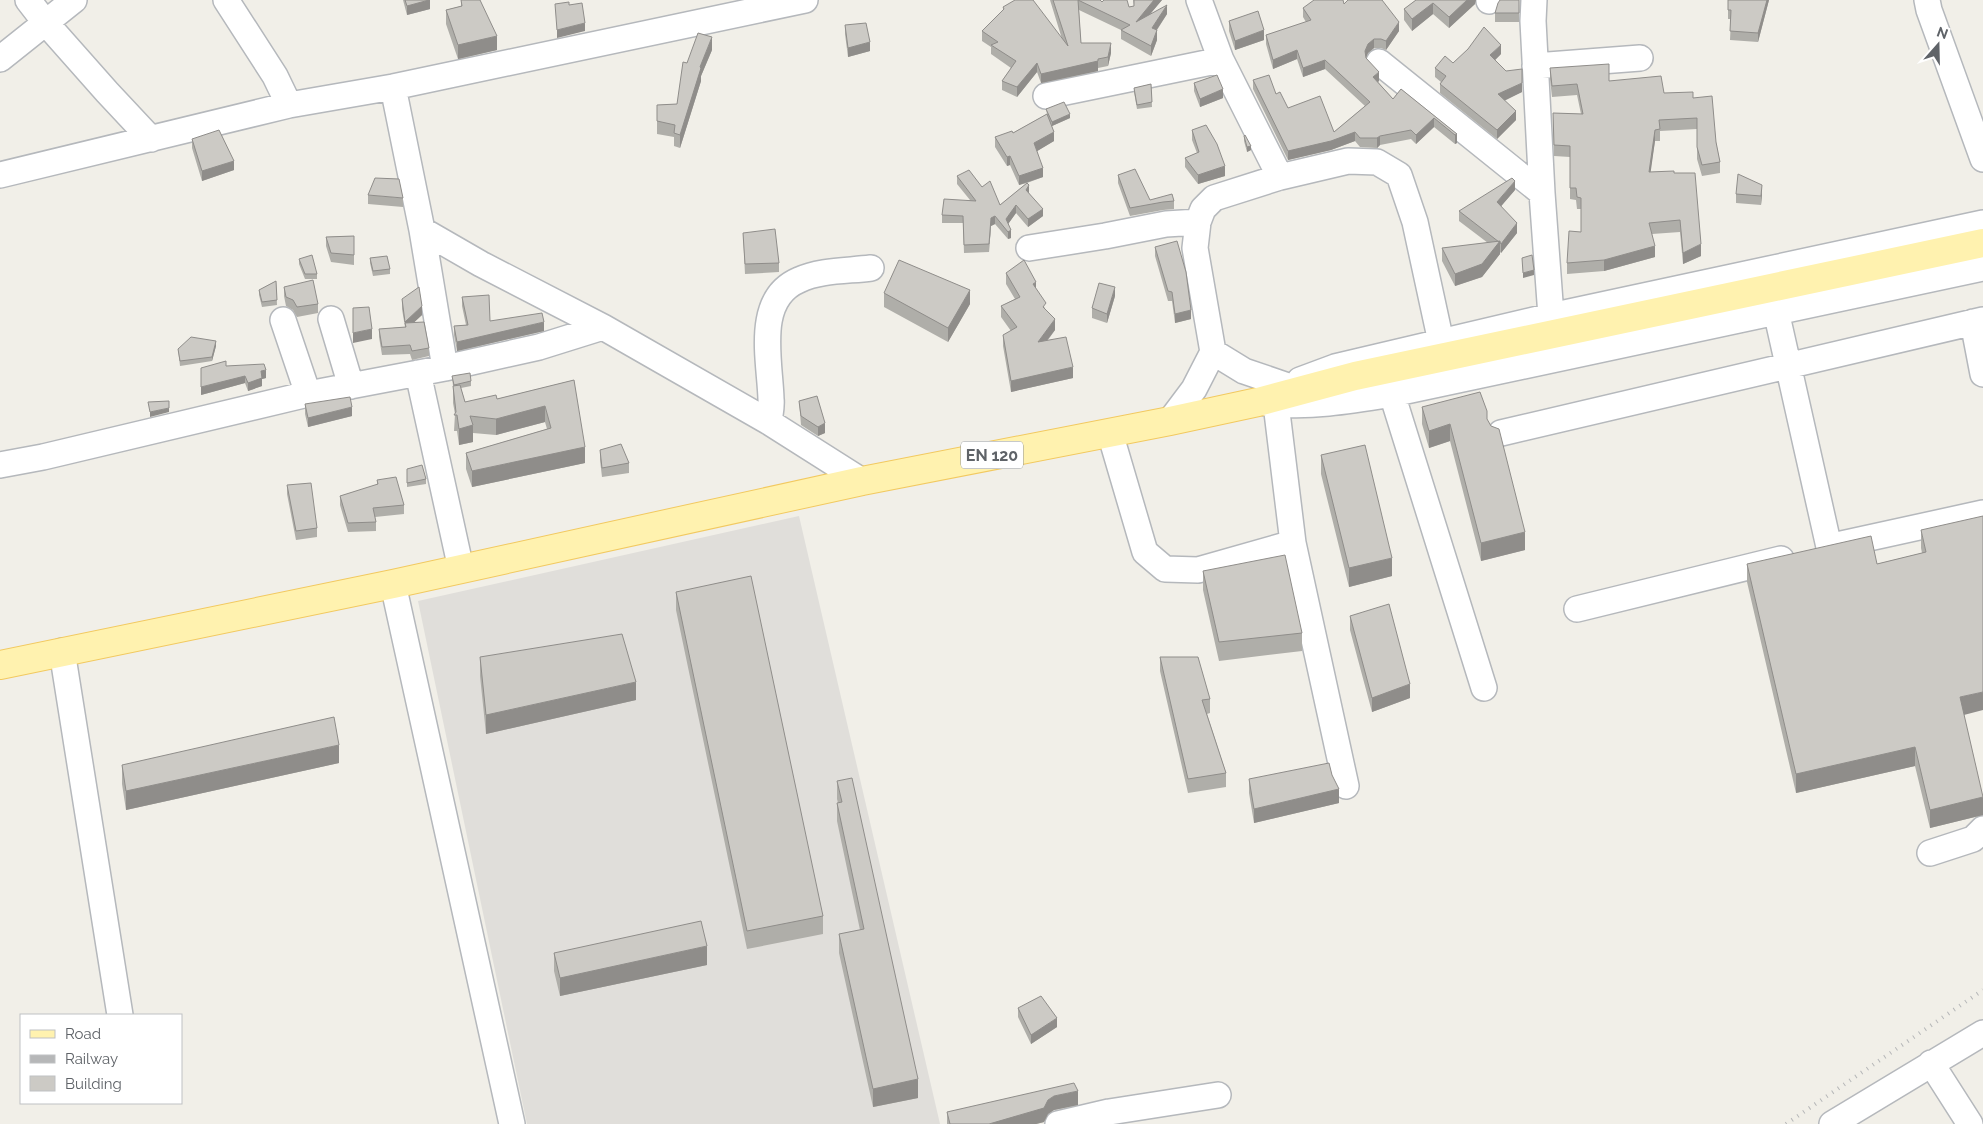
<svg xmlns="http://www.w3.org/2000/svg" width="1983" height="1124" viewBox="0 0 1983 1124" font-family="Raleway,sans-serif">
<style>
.industrial{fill:#e0deda}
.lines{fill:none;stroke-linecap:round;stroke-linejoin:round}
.minor-casing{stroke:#b5b8bc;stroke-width:28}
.major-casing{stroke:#f2c960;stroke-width:30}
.minor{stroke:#fff;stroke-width:25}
.major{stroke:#fff2af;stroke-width:28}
.rail{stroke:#b6b7b8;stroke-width:4;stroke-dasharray:1 6;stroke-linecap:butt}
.wall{fill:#afaea9}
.shaded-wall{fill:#8f8d8a}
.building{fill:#cccac5;stroke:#8f8d8a}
.labels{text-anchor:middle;stroke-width:4;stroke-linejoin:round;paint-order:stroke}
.shield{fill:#fff;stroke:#8f9295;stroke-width:1}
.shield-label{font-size:16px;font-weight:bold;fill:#5f6368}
</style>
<rect width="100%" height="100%" fill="#f1efe8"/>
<path class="industrial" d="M799 516 940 1124H527L418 601Z"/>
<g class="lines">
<g class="minor-casing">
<path id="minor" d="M28 0 45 22 107 92 151 139
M226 0 275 76 289 105
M1199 0 1221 60 1280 177
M1534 0 1533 21 1542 193 1551 316
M1927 0 1929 10 1983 159
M1489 1 1491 0
M0 59 74 0
M1379 62 1542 193
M1535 66 1640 58
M393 87 422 230 445 368
M1046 96 1221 60
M0 175 289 105 393 87 805 0
M422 230 481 264 603 327
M1029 248 1105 236 1166 224 1198 222
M1776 311 1829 547
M331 319 351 386
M283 320 308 394
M1973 322 1983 374
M1213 352 1244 371 1285 385
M418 373 461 569
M1300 380 1335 367 1551 316 1983 223
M1392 394 1484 688
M1266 403C1309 408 1350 401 1392 394L1983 268
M1276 404 1293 543 1346 786
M1170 421 1194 389 1213 352 1195 248 1198 222 1203 209 1214 198 1280 177 1348 161 1377 162 1399 175 1415 222 1441 342
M769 422C770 414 772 406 771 399 770 361 754 299 799 280 820 270 848 271 871 268
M1110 433 1145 552 1165 569 1198 570 1293 543
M1501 433 1983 320
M0 465 43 457 308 394 445 368 539 347 603 327 769 422 862 481
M1837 545 1983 513
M393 584 512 1124
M1577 609 1781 559
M62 651 120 1015
M1930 853 1973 839 1983 829
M1931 1063 1970 1124
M1058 1124 1109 1112 1218 1095
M1832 1124 1983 1033"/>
</g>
<g class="major-casing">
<path id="major" d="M0 665 393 584 862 481 1170 421 1258 402 1355 376 1983 243"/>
</g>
<use href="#minor" class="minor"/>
<use href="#major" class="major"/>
<path class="rail" d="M1786 1124 1983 990"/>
</g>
<path class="wall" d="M403 0H430V9L407 15Z
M461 0 497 50 458 59 446 24V10L461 6Z
M1050 0H1100L1102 2 1129 7 1134 6 1133 0H1162L1150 14H1167L1157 30V40L1151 56 1121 39V30L1079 10 1081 43 1111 53 1108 66 1098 68V71L1041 83 1037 72 1017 97 1002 90V81L1011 68 991 54V47L982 41V31L1003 11V7L1062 39Z
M1416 0 1475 4 1449 28 1433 14 1412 31 1404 20V9Z
M1728 0H1769L1758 42 1730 40 1731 19H1728Z
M1519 1V22H1495V13Z
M1344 4 1399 31 1386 50 1381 48H1374L1368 53 1366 58 1379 81 1378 82 1393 99 1401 89 1457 134V143L1455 144 1434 127 1416 144 1411 139 1380 145 1377 148 1360 147 1355 141 1331 150 1288 160 1253 89V80L1276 94 1288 108 1334 132 1365 106 1325 69 1303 77 1297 59 1273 69 1266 44V35L1306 22 1303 17V8Z
M1229 21 1264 40 1235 50 1229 31Z
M845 25 870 51 848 57 845 34Z
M712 50 701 76V81L680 148 674 146V137L657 134V105L677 104 687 63Z
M1501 54 1495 60 1522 92 1504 100 1516 120 1497 139 1440 93V84L1441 82 1435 77V68L1453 63Z
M1550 68 1664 93 1693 98 1716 142 1720 162V173L1702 176 1697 159V129L1660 131V141H1655L1650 172 1674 173 1701 256 1683 264 1680 232 1652 234 1655 257 1604 271 1567 274V263L1581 232V209H1577L1576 200 1570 199V157L1554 156 1553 113 1581 114 1577 95 1552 97 1550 79Z
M1194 83 1223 98 1200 107 1194 91Z
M1151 84 1152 107 1137 109 1134 92V88Z
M1046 109 1070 118 1052 126 1054 141 1037 151 1043 177 1027 183 1029 193 1043 216 1028 227 1016 213 1008 224 1011 238 1008 239 995 224 991 226 989 252 964 253 963 223H942V215L970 200 957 184V176L982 187 1000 205 1027 183 1019 185 1010 165 1007 166 995 147V137L1013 133 1047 114Z
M1192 130 1225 176 1198 184 1185 167V158L1197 153 1192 140Z
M1244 136 1251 150 1247 152 1244 141Z
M192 139 234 170 202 181 192 148Z
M1118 175 1150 200 1174 201V209L1163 210 1130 216 1118 183Z
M1515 190 1501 206 1517 233 1501 253 1500 252V254L1482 277 1455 286 1442 261V248L1488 243 1459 221V211Z
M1736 194H1762L1761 205 1736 203Z
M368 195 403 198V207L368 204Z
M743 233 779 263V272L745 274Z
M354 236V265L331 262 326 246V237Z
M1155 247 1191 319 1175 323 1172 301H1168L1155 256Z
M370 258 390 269V274L373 276 370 263Z
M299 259 317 274V279H305L299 264Z
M1006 273 1036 289 1055 330 1048 340 1073 378 1011 392 1003 346V335L1011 331 1001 317V306L1015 299 1006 284Z
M276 281 277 305 262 307 259 295V290Z
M284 287 318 304V313L297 317 293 310 286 306 284 296Z
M884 293 970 304 948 342 884 307Z
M1115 296 1107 323 1092 318V308Z
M462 297 490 321 544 331 457 351 454 335V326L466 325 462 306Z
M402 299 422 315 414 322 429 348V356L412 360 410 354 382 355 379 337V329L405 327 402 309Z
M216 346 212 361 180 366 178 349Z
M226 366 266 378 262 379V386L248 391 245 383 201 395Z
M452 376 471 381V386L461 388 465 402 497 399 574 380 585 463 472 487 466 469V453L547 429 545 422 496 435 473 433V442L459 445 457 431H454L455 414 453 403V386Z
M799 401 825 433 818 436 801 425Z
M305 404 352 416 308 427 305 414Z
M1422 407 1487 420 1525 550 1481 561 1450 441 1429 448 1422 424Z
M600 450 629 463V473L602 477 600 460Z
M1321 455 1392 576 1349 587 1321 474Z
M407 469 426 479V484L407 487Z
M377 480 404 505V514L375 517 376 522V531L348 532 340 505V496L377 485Z
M287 485 317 528V537L296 540 287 494Z
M1921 530 1964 715 1983 815 1930 828 1915 766 1796 793 1747 582V564H1877L1922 553 1921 548Z
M1203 571 1302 633V651L1219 661 1203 590Z
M676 592 823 916V934L747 949 676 610Z
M1350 616 1410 698 1372 712 1350 630Z
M480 657 636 700 486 734 480 676Z
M1160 657 1210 699V713L1207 714 1226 773V787L1188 793 1160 671Z
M339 763 126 810 122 784V765Z
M1332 775 1339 803 1254 823 1249 793V779Z
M837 781 918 1098 873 1107 839 953V934L860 930 837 821V803H838L837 799Z
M554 953 707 965 560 996 554 971Z
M1018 1008 1057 1027 1031 1044 1018 1017Z
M1078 1105 1054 1110 1048 1114 1044 1122 1036 1124H947V1112Z"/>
<path class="shaded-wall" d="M429 0H430V9L407 15V6Z
M1154 0H1162L1136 31V22Z
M1467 0H1476L1475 4 1449 28V17Z
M1767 0H1769L1758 42V33Z
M1433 3V14L1412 31V19Z
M1167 5V14L1152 37V28Z
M1399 22V31L1386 50V41Z
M585 23V31L557 38V30Z
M1157 30V40L1151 56V46Z
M1264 30V40L1235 50V41Z
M497 36V50L458 59V45Z
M712 37V50L701 76V81L680 148V135L700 67Z
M1374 39V48L1368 53 1365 60V51L1368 44Z
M870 42V51L848 57V48Z
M1111 43V53L1108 66V57Z
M1501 45V54L1490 65V55Z
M1297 50V59L1273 69V60Z
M1098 59V71L1041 83V74Z
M1325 60V69L1303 77V68Z
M1037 63V72L1017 97V87Z
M1379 72V81L1373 86V77Z
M1522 83V92L1498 104V94Z
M1223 89V98L1200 107V99Z
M1516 111V120L1497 139V130Z
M1070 114V118L1052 126V122Z
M1434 118V127L1416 144V135Z
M1655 130V141L1649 184V172Z
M1054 132V141L1034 153V143Z
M1355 132V141L1331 150 1288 160V151Z
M1457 134V143L1455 144V135Z
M1380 136V145L1377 148V138Z
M1251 146V150L1247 152V147Z
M1010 156V165L1007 166V157Z
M234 161V170L202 181V171Z
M1225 166V176L1198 184V175Z
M1043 168V177L1019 185V176Z
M1515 181V190L1497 211V202Z
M1029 185V193L1026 197V190Z
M1762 185V194L1761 205V196Z
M1016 205V213L1006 227V219Z
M1043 209V216L1028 227V219Z
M995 216V224L991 226 989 252 991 218Z
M1517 223V233L1501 253V244Z
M1011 230V238L1008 239V232Z
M1500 241V254L1482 277 1455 286V274Z
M1701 244V256L1683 264V253Z
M1655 246V257L1604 271V260Z
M1534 270V275L1523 278V273Z
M1036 282V293L1033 284Z
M1115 287V296L1107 323V314Z
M970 290V304L948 342V328Z
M422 306V315L406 330 405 322Z
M1191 310V319L1175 323V314Z
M1055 319V330L1038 352V342Z
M544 322V331L457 351V342Z
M372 329V339L353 343V333Z
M216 341V346L212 361V357Z
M1073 367V378L1011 392V381Z
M266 370V378L262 379V386L248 391V383L261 371Z
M245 376V383L201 395V387Z
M545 406V422L496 435V419Z
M352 407V416L308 427V418Z
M169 408V412L150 417V412Z
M825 423V433L818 436V427Z
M1450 424V441L1429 448V431Z
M473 425V442L459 445V429Z
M585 447V463L472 487V471Z
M1525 532V550L1481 561V543Z
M1392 558V576L1349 587V568Z
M636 682V700L486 734V715Z
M1410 684V698L1372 712V698Z
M1983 692V710L1960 716V697Z
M339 745V763L126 810V791Z
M1915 747V766L1796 793V774Z
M1339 789V803L1254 823V809Z
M1983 797V815L1930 828V810Z
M707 946V965L560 996V978Z
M1057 1018V1027L1031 1044V1035Z
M918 1079V1098L873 1107V1089Z
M1078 1091V1105L1054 1110 1048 1114 1044 1122 1036 1124H989L1048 1100 1054 1096Z"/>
<path class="building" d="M405 0H429L407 6Z
M461 0H480L497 36 458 45 446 10 462 6Z
M1015 0H1033L1068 46 1053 0H1100L1102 2 1104 0H1127L1129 7 1134 6V0H1154L1136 22 1167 5 1152 28 1157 30 1151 46 1121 30 1130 25 1078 0 1081 43H1111L1108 57 1098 59V61L1041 74 1037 63 1017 87 1002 81 1016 61 991 45 998 42 982 31 1004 9 1003 7Z
M1314 0H1343L1344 4 1348 0H1382L1399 22 1386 41 1381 39H1374L1368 44 1365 51 1366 58 1379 72 1373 77 1393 99 1401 89 1457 134 1455 135 1434 118 1416 135 1411 130 1380 136 1377 138H1360L1355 132 1331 141 1288 151 1253 80 1269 75 1276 94 1280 92 1288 108 1320 96 1334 132 1370 102 1325 60 1303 68 1297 50 1273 60 1266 35 1311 20 1303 8Z
M1416 0H1467L1449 17 1433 3 1412 19 1404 9Z
M1500 0H1519V13H1495L1498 3Z
M1728 0H1767L1758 33 1730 31 1731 10H1728Z
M569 2V5L582 3 585 23 557 30 555 4Z
M1258 11 1264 30 1235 41 1229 21Z
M866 23 870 42 848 48 845 25Z
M1484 27 1501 45 1490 55 1506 71 1522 69V83L1498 94 1516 111 1497 130 1440 84 1446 76 1435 68 1445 56 1453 63 1468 49Z
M698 33 712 37 700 67 701 68 680 135 674 133 675 125 657 121V105L677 104 683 62 687 63Z
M1609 64V81L1661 76 1664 93 1693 92V98L1712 96 1716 142 1720 162 1702 165 1697 147V118L1659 120 1660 129 1655 130 1649 172 1674 171V173H1695L1701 244 1683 253 1680 220 1649 223 1655 246 1604 260 1567 263 1569 231 1581 232V198L1577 197 1576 188H1570V146L1554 145 1553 113 1583 114 1577 84 1552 86 1550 68Z
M1217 75 1223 89 1200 99 1194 83Z
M1151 84 1152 102 1137 105 1134 88Z
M1064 102 1070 114 1052 122 1046 109Z
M1047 114 1054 132 1034 143 1043 168 1019 176 1010 156 1007 157 995 137 1012 131 1013 133Z
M1206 125 1217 144 1225 166 1198 175 1185 158 1199 152 1192 130Z
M219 130 234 161 202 171 192 139Z
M1245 135 1251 146 1247 147 1244 136Z
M1135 169 1150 200 1172 194 1174 201 1163 202 1130 208 1118 175Z
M969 170 982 187 990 181 1000 205 1027 183 1029 185 1026 190 1043 209 1028 219 1016 205 1006 219 1011 230 1008 232 995 216 991 218 989 244 964 245 963 216 942 215 944 199 976 201 957 176Z
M1738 174 1762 185 1761 196 1736 194Z
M375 178 399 179 403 198 368 195Z
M1512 178 1515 181 1497 202 1517 223 1501 244 1500 242V241L1499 242 1459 211Z
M775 229 779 263 745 264 743 233Z
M354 236V255L331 253 326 237Z
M1177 241 1186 272 1191 310 1175 314 1172 292 1168 291 1155 247Z
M1500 241 1482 264 1455 274 1442 248Z
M312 255 317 274H305L299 259Z
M1532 255 1534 270 1523 273 1522 258Z
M387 256 390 269 373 271 370 258Z
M899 260 970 290 948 328 884 293Z
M1024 260 1036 282 1033 284 1046 303 1043 307 1055 319 1038 342 1066 337 1073 367 1011 381 1003 335 1017 327 1001 306 1020 297 1006 273Z
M313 280 318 304 297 307 293 300 286 297 284 287Z
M276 281 277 300 262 302 259 290Z
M1099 283 1115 287 1107 314 1092 308Z
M419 287 422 306 405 322 402 299Z
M489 295 490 321 542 313 544 322 457 342 454 326 468 325 462 297Z
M369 307 372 329 353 333V308Z
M424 322 429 348 412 351 410 345 382 347 379 329 406 327 405 323Z
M191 337 216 341 212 357 180 361 178 349Z
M226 361V366L264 364 266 370 261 371 262 378 248 383 245 376 201 387V368Z
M470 373 471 381 454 385 452 376Z
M574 380 585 447 472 471 466 453 551 428 545 406 496 419 470 416 473 425 459 429 457 415H454L456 412 453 386 460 385 465 402 496 395 497 399Z
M1480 392 1487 411V419L1491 426 1499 429 1525 532 1481 543 1450 424 1429 431 1422 407Z
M817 396 825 423 818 427 801 416 799 401Z
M350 397 352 407 308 418 305 404Z
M169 401V408L150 412 148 402Z
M621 444 629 463 602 468 600 450Z
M1365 445 1392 558 1349 568 1321 455Z
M422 465 426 479 407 483V469Z
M396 477 404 505 373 508 376 522 348 523 340 496 378 484 377 480Z
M311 483 317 528 296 531 287 485Z
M1983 516V692L1960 697 1983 797 1930 810 1915 747 1796 774 1747 564 1871 536 1877 564 1926 552 1921 530Z
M1285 555 1302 633 1219 642 1203 571Z
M751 576 823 916 747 931 676 592Z
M1389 604 1410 684 1372 698 1350 616Z
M622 634 636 682 486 715 480 657Z
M1160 657H1198L1210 699 1202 700 1226 773 1188 779Z
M334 717 339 745 126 791 122 765Z
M1329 763 1332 775 1339 789 1254 809 1249 779Z
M852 778 918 1079 873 1089 839 934 864 929 837 803 842 802 837 781Z
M701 921 707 946 560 978 554 953Z
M1041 996 1057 1018 1031 1035 1018 1008Z
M1074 1083 1078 1091 1054 1096 1048 1100 1044 1108 989 1124H950L947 1112Z"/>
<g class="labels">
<rect class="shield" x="961" y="441.5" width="62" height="27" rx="4"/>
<g class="shield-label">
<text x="992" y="461">EN 120</text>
</g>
</g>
<rect x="20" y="1014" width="162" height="90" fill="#ffffff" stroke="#bfc1c3"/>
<rect x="30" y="1030" width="25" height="8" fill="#fff2af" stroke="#bfc1c3"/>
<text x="65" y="1039" font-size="15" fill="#5f6368">Road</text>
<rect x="30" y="1055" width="25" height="8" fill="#b6b7b8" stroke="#bfc1c3"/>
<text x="65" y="1064" font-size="15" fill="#5f6368">Railway</text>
<rect x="30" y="1076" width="25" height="15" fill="#cccac5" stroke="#bfc1c3"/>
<text x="65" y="1089" font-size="15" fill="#5f6368">Building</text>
<g transform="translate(1938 45) rotate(20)" stroke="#ffffff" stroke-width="4" paint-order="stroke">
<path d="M0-4L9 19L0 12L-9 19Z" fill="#5f6368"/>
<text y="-8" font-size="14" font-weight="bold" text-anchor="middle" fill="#5f6368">N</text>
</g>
</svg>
